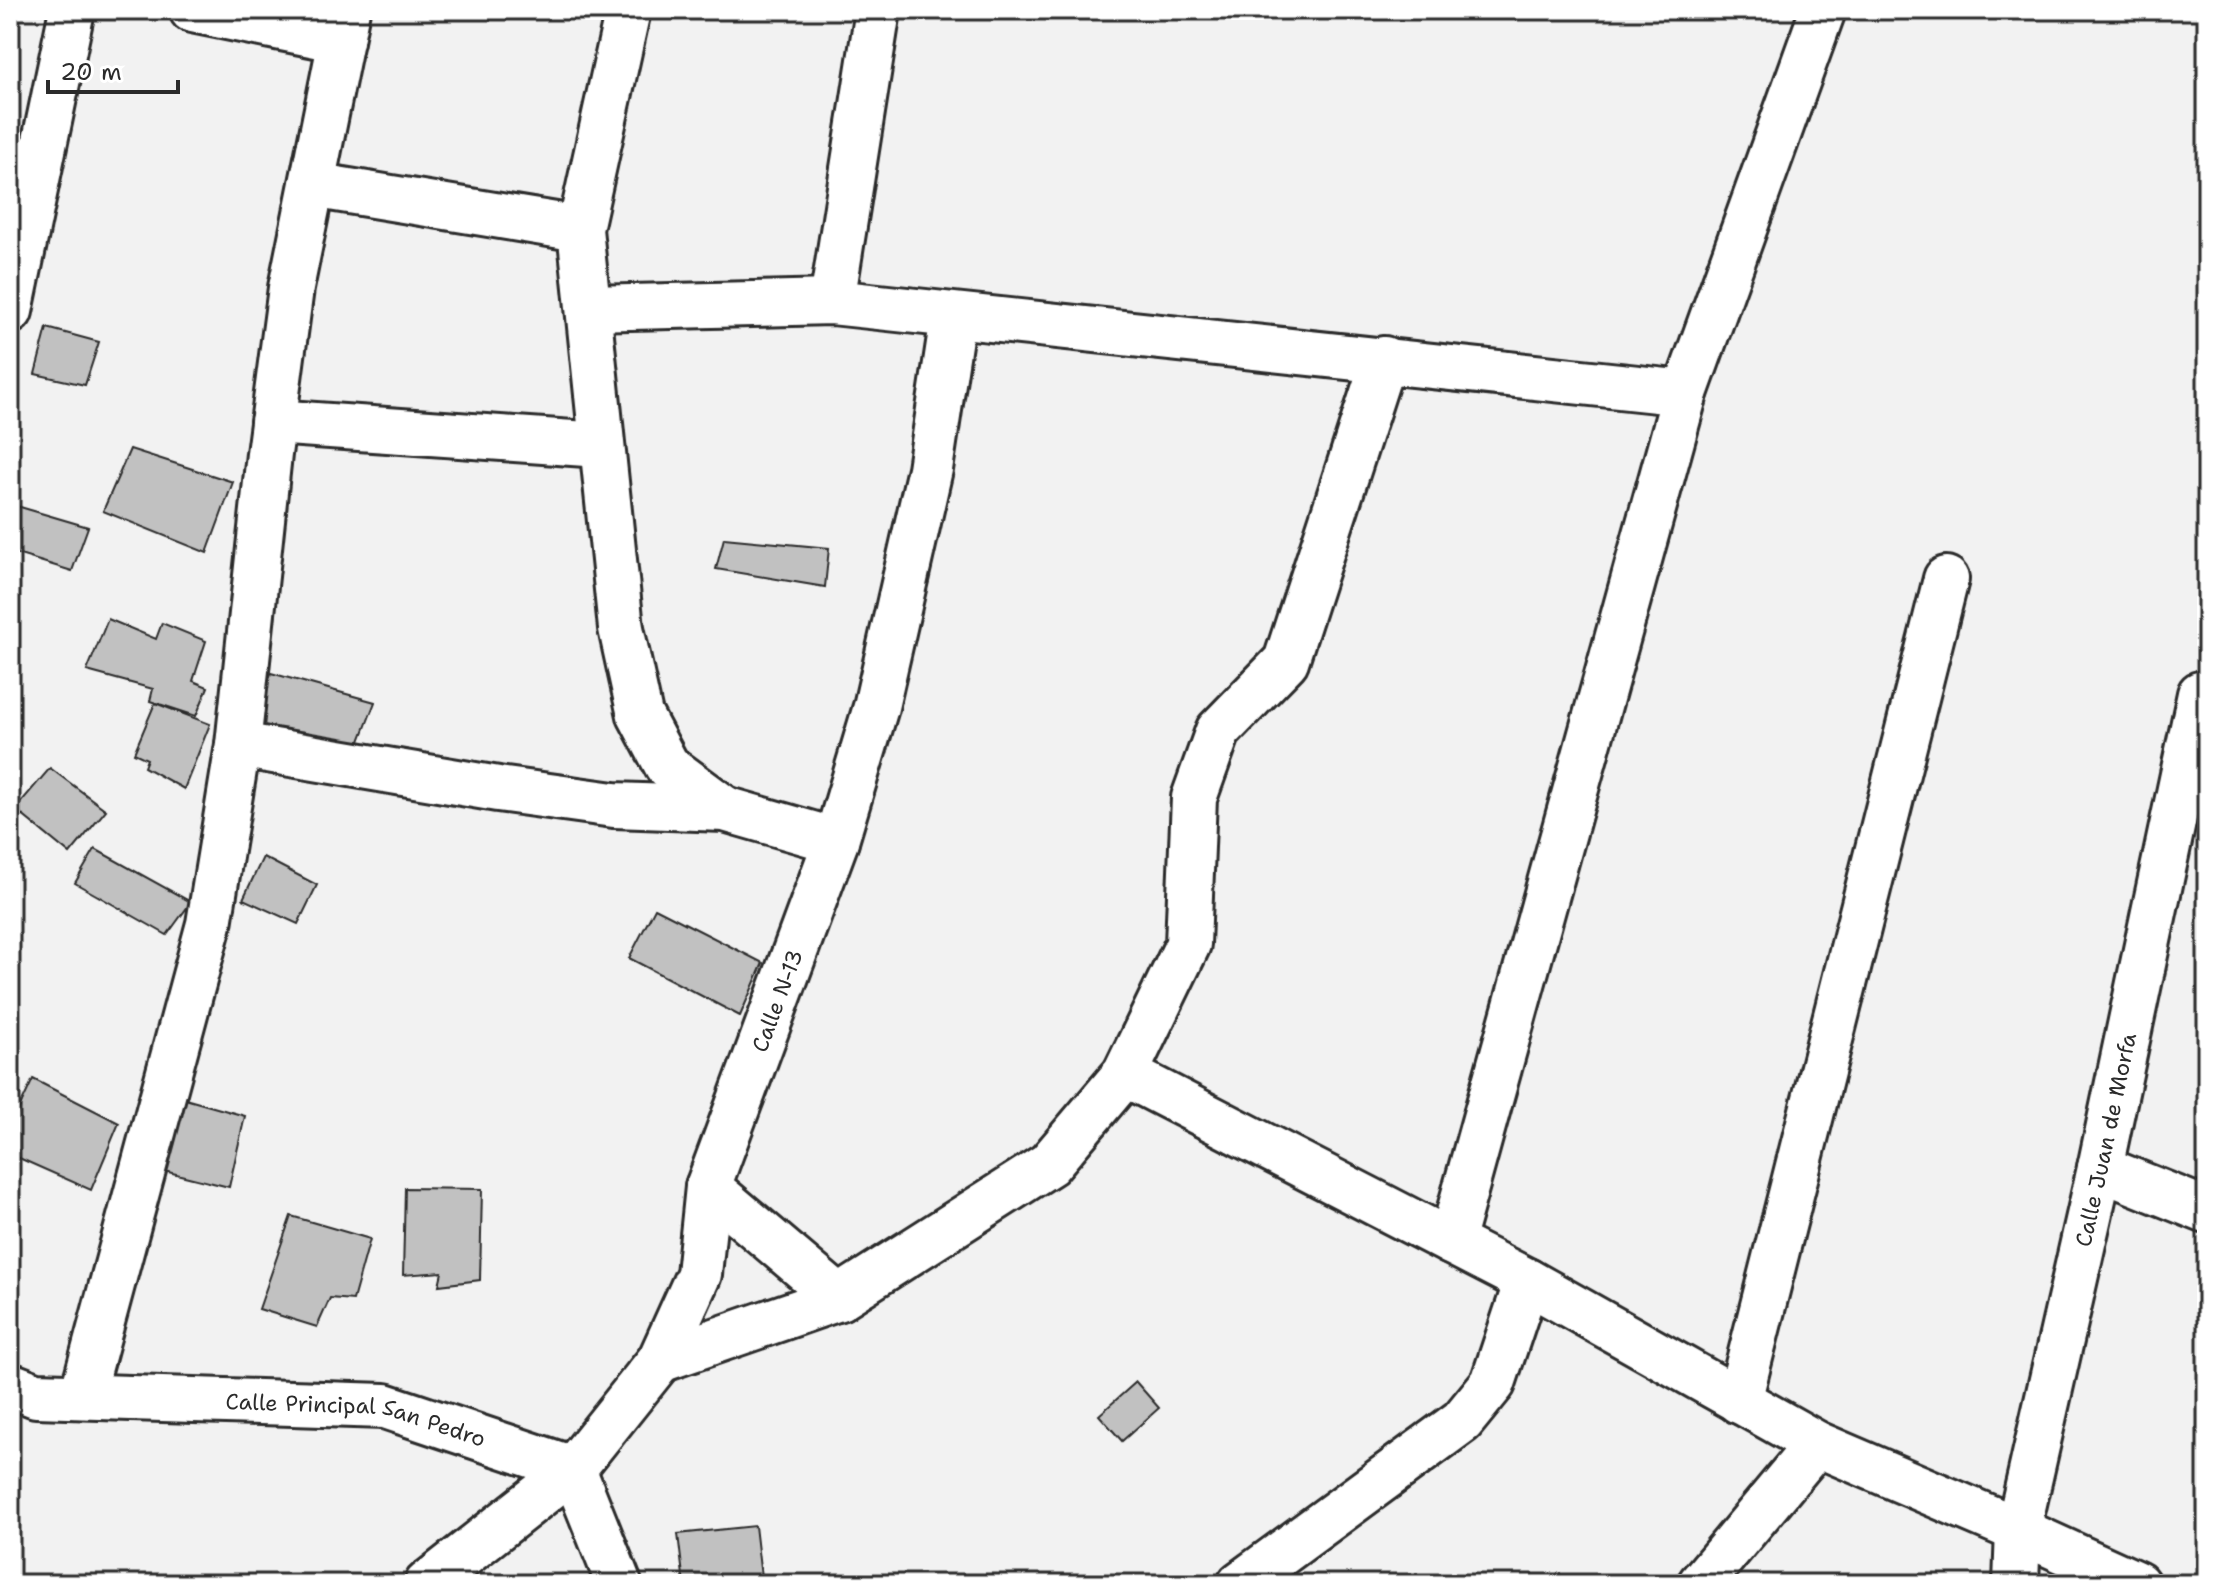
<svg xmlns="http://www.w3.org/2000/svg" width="2217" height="1594" viewBox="0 0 2217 1594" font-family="'Shantell Sans',sans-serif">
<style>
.building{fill:#c1c1c1;stroke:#2b2b2b;stroke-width:2}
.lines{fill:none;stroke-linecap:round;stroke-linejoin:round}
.minor-casing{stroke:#2b2b2b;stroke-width:50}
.minor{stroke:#fff;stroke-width:44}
.labels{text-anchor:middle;stroke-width:6;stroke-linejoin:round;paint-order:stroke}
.street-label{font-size:22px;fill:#2b2b2b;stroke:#fff}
</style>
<rect width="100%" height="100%" fill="#f2f2f2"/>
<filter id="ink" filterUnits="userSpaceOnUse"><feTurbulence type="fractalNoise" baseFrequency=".0125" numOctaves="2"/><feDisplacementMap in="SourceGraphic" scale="16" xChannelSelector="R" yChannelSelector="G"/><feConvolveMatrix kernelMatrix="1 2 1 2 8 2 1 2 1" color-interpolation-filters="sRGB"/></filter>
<g filter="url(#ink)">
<path class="building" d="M47 328 99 342 85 385 35 374Z
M130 449 233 482 207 553 103 511Z
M10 504 88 527 72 571 10 552Z
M724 538 829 548 825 587 716 569Z
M108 619 156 639 162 623 206 641 193 681 208 687 196 716 150 701 153 689 87 671Z
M271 673 375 702 355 754 256 725Z
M155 703 210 724 184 789 144 767 147 759 134 753Z
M50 768 106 810 70 854 15 809Z
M95 849 191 902 167 935 75 883Z
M263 857 317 885 298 924 243 899Z
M655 908 763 963 740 1016 629 958Z
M33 1079 119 1123 91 1190 10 1154V1128Z
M178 1097 245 1116 229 1187 156 1169Z
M405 1188 482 1189 480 1280 439 1285 442 1272 403 1275Z
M291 1216 370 1239 353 1300 330 1298 317 1327 259 1309Z
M1136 1382 1159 1408 1122 1441 1099 1415Z
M755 1526 761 1577 684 1584 678 1534Z"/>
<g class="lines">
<g class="minor-casing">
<g id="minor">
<path d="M192 10 341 40"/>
<path d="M628 10 580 229 621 628 640 715 667 766 725 809"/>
<path d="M312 185 580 229"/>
<path d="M832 302 878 10"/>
<path d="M590 308 832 302 1685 393"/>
<path d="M10 311 72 10"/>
<path d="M273 422 601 445"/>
<path d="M238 745 498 789 614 805 725 809 836 841"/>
<path d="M1125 1074 1527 1281 1817 1444 2018 1530 2137 1584"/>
<path d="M2100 1168 2207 1211"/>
<path d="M708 1187 839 1298"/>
<path d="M1451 1242 1685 393 1823 10"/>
<path d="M660 1360 839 1298 1049 1164 1125 1074 1188 944 1194 798 1218 731 1286 661 1384 359"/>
<path id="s1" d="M10 1385 36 1395 385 1406 573 1469 619 1584"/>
<path d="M82 1396 209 924 238 745 269 454 291 288 347 10"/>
<path d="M1739 1401 1946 579"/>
<path id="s2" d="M427 1584 573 1469 660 1360 699 1274 708 1187 836 841 876 707 930 469 953 317"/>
<path d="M1240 1584 1462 1421 1493 1383 1527 1281"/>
<path d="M1700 1584 1817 1444"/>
<path id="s3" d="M2016 1584 2018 1530 2100 1168 2200 694"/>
</g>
</g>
<use href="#minor" class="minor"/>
</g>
</g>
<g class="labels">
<g class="street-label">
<text dy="8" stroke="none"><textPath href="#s2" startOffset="706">Calle N-13</textPath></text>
<text dy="8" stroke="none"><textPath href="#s3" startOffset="454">Calle Juan de Morfa</textPath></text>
<text dy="8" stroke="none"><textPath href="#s1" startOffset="350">Calle Principal San Pedro</textPath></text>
</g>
</g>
<rect width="2217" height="1594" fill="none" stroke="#fff" stroke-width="40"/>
<rect x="20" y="20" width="2177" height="1554" fill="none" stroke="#2b2b2b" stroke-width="3" filter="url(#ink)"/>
<path d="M48 80v12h130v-12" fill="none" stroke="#2b2b2b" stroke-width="4"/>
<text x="60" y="80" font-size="24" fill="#2b2b2b" stroke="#ffffff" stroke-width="6" paint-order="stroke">20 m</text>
</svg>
